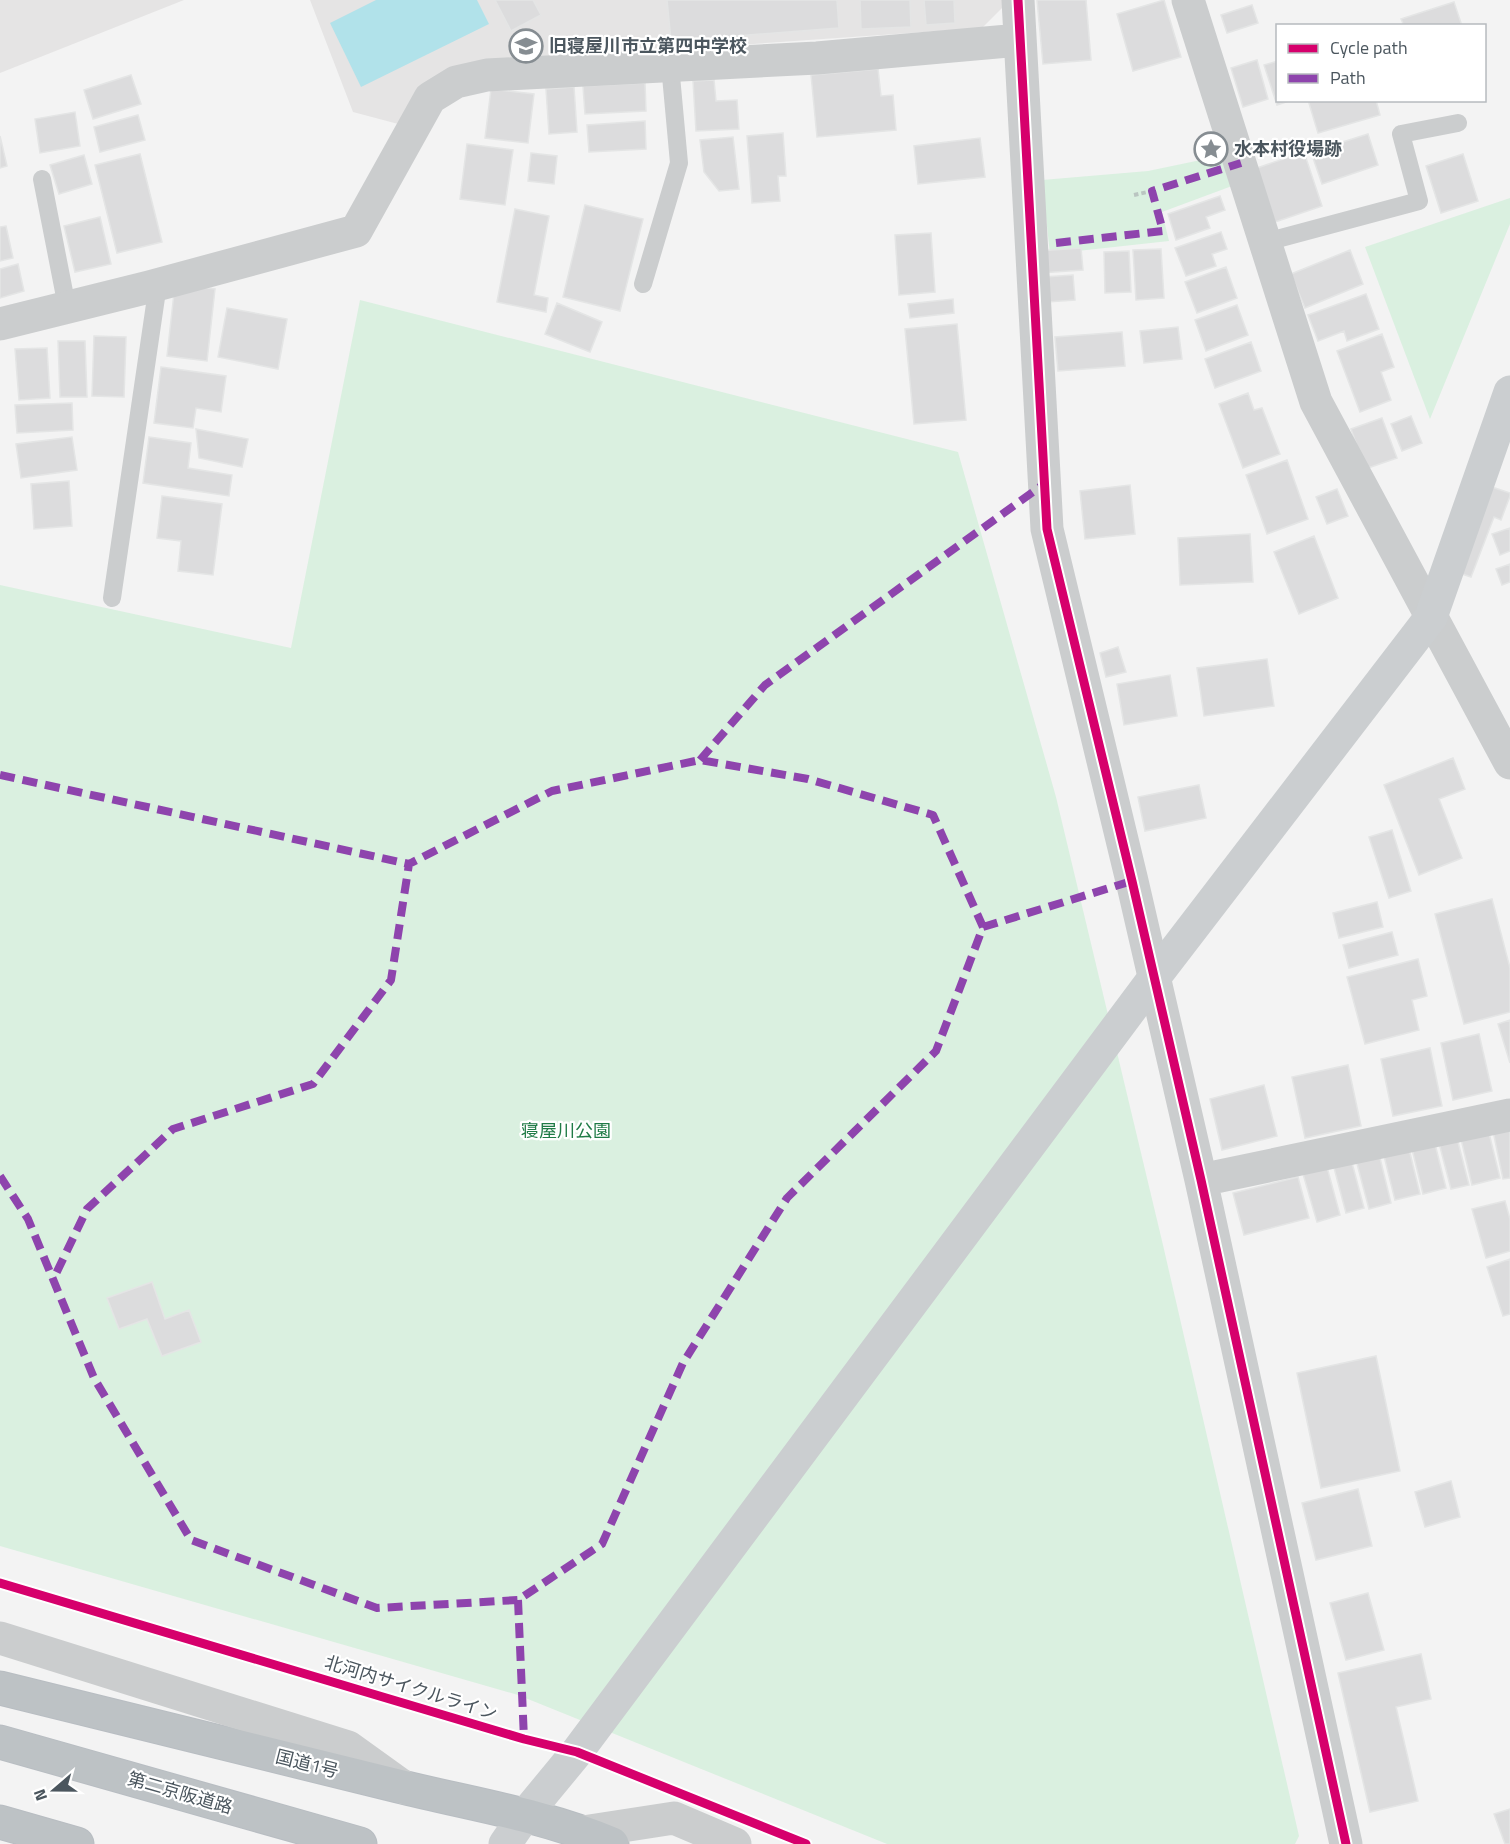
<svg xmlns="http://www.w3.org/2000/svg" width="1510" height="1844" viewBox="0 0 1510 1844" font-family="'Titillium Web','Noto Sans JP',sans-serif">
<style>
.education{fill:#e5e4e4}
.green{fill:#daf0e0}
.water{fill:#b1e2ea}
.building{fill:#dcdcdd;stroke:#e4e5e5;stroke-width:1.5}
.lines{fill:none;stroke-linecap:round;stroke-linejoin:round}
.highway-casing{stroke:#b8bdc2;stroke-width:35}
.path{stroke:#bac5c1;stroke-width:4;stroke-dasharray:4.5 3;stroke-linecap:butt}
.lane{stroke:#cbcdce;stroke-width:18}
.street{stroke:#cbcdce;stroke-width:33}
.secondary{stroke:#cbced0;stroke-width:33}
.highway{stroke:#bdc2c5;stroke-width:33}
.quiet{stroke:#8e44ad;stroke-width:8;stroke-dasharray:15 8;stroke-linecap:butt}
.cycleway-casing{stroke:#fff;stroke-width:13}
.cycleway{stroke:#d6006c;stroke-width:9}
.labels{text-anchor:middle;stroke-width:4.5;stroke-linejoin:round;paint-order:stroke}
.poi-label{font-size:18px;font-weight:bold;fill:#4b565e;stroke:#fff;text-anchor:start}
.park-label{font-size:18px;fill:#1f7b46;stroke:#fff}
.street-label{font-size:18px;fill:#4b565e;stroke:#fff}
</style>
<rect width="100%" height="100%" fill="#f3f3f3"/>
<path class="education" d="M0 0H184L0 73Z
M310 0H1003V7L982 28 466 64 402 125 353 112Z"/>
<path class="green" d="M1220 156 1232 186 1162 212 1169 241 1050 254 1042 180 1148 171Z
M1510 198V224L1430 419 1365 247Z
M360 300 958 452 1056 797 1163 1245 1299 1836 1295 1844H887L518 1695 0 1546V585L291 648Z"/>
<path class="water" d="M376 0H477L489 24 361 87 330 23Z"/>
<path class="building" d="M495 0H533L541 15 511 31Z
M667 0H837L839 28 671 41Z
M860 0H910L911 27 861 29Z
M924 0H954L955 23 926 25Z
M1037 0H1086L1091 60 1043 64Z
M1164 0 1181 57 1133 71 1117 14Z
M1454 2 1462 26H1404L1401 19Z
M1252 5 1258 23 1227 33 1221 15Z
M1257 60 1268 99 1243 107 1231 68Z
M1278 61V100H1292L1277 105 1264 65Z
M878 69 881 96 893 95 896 130 817 137 811 75Z
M131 75 141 104 93 119 84 90Z
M714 80 716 101 737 100 739 129 696 131 693 81Z
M645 83 646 111 585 114 583 86Z
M574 87 577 132 549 134 546 89Z
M491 89 534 94 528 143 485 138Z
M1308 100H1376L1380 115 1318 133Z
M75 112 80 146 40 153 35 119Z
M138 115 145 140 100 152 94 127Z
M645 121 646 149 589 152 587 125Z
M783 133 786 176H778L780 201 752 203 747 136Z
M1368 134 1378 165 1322 184 1311 152Z
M0 136 7 166 0 168Z
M733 137 739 189 719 191 704 172 700 140Z
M980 138 985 177 918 184 914 146Z
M467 144 513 150 505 205 460 199Z
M1304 152 1322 206 1275 222 1257 168Z
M531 153 557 156 554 184 528 181Z
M140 154 162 242 117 253 95 165Z
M1463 154 1478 201 1441 213 1426 166Z
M84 155 92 184 59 194 50 165Z
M1220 196 1225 210 1206 217 1210 228 1176 240 1168 214Z
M585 205 643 219 620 311 563 297Z
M515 209 549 216 534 295 548 298 546 312 497 302Z
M100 217 111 264 75 272 64 226Z
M6 226 13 258 0 261V227Z
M1221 232 1227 249 1212 254 1216 266 1186 276 1175 248Z
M931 233 935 292 899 295 895 235Z
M1081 248 1083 270 1040 273 1038 251Z
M1161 249 1164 298 1136 300 1133 250Z
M1350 250 1363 284 1305 308 1291 274Z
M1129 251 1131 292 1105 293 1104 252Z
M18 264 24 291 0 298V269Z
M1226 267 1237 298 1197 313 1185 282Z
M1073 275 1075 300 1047 302 1044 277Z
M175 284 215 289 207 361 167 356Z
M1366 294 1379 329 1347 341 1344 331 1318 341 1308 315Z
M953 299 954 313 910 318 908 304Z
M557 303 602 322 590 352 545 334Z
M1237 305 1248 335 1206 351 1195 320Z
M227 308 287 319 278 369 218 357Z
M957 324 966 420 914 424 905 329Z
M1178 327 1182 359 1144 363 1140 331Z
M1122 332 1125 366 1058 371 1055 337Z
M1382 334 1394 367 1381 372 1391 400 1360 412 1337 351Z
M94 336 126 337 124 397 92 396Z
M58 341H85L87 397H60Z
M1251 342 1261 371 1215 388 1205 359Z
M47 348 50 398 19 400 15 349Z
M161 367 226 376 221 412 196 408 193 428 154 423Z
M1248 393 1254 410 1262 408 1280 454 1243 468 1219 404Z
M72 403 73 430 17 433 15 405Z
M1411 416 1422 443 1402 451 1391 424Z
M1382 418 1397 458 1365 469 1351 429Z
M196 429 248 439 242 467 199 458Z
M72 437 77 470 21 478 16 444Z
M149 437 191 443 188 468 232 475 229 496 143 483Z
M1287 460 1308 519 1267 534 1246 475Z
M69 481 72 526 34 529 31 484Z
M1130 485 1135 534 1085 539 1080 491Z
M1492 487 1510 493V496L1501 520 1494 517 1471 577 1459 573Z
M1337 489 1348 516 1327 524 1316 497Z
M162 496 222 504 213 575 178 571 181 541 157 538Z
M1510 528V551L1500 555 1492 534Z
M1250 534 1253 582 1180 585 1178 538Z
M1314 536 1338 598 1299 614 1274 552Z
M1510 564V582L1502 585 1496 569Z
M1118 647 1126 672 1106 677 1100 653Z
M1267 659 1274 706 1204 716 1197 668Z
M1170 675 1177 716 1124 725 1117 684Z
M1453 758 1465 789 1439 799 1462 858 1419 875 1384 785Z
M1199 785 1206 818 1145 831 1138 797Z
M1392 830 1411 891 1389 898 1369 837Z
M1492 899 1510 968V1012L1464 1024 1435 914Z
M1377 902 1383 927 1339 938 1333 913Z
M1392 932 1398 955 1349 968 1343 945Z
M1418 959 1427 996 1412 1000 1419 1030 1365 1044 1347 977Z
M1510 1020V1063L1498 1024Z
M1479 1034 1492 1091 1453 1100 1441 1043Z
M1430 1048 1442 1106 1393 1116 1381 1059Z
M1348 1065 1361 1126 1305 1138 1292 1077Z
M1264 1085 1277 1136 1222 1150 1210 1099Z
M1510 1127V1178L1503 1179 1493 1131Z
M1488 1129 1500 1178 1472 1185 1460 1135Z
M1457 1138 1469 1185 1451 1189 1439 1143Z
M1435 1144 1446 1188 1423 1194 1412 1149Z
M1409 1149 1420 1194 1395 1200 1384 1156Z
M1379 1154 1391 1203 1369 1209 1356 1160Z
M1351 1159 1364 1208 1346 1213 1333 1164Z
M1327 1167 1340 1215 1317 1222 1303 1174Z
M1298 1177 1309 1218 1244 1235 1233 1193Z
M1505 1201 1510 1219V1251L1486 1258 1472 1209Z
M1510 1259V1314L1503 1316 1487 1267Z
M152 1282 165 1319 189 1310 201 1342 162 1356 147 1319 119 1329 107 1298Z
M1376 1356 1400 1471 1321 1488 1297 1373Z
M1451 1481 1460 1517 1425 1527 1415 1492Z
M1358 1489 1372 1546 1316 1560 1302 1503Z
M1368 1593 1384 1650 1346 1660 1330 1603Z
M1421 1654 1431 1699 1396 1707 1418 1801 1370 1812 1338 1673Z
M1510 1809V1844H1505L1494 1814Z"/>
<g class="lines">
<g class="highway-casing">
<path id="highway" d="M0 1688C133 1721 265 1753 398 1786 470 1804 544 1815 612 1844
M0 1742 360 1844
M0 1822 77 1844"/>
</g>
<path class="path" d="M1134 195 1152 191"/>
<path class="lane" d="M42 179 67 307
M1266 242 1419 201 1401 134 1458 123
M643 284 679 163 670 65
M112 598 158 284"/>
<path class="street" d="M1018 0 1047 529 1132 881 1201 1180 1346 1844
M1188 0 1316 402 1510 763
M0 324 149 287 356 231 430 98 456 82 487 75 817 58 1020 40
M1201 1180 1510 1115
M0 1638 348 1747 405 1788
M583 1832 674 1818 735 1844"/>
<path class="secondary" d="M505 1844 525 1815 577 1752 1154 978 1431 617 1510 392"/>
<use href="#highway" class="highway"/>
<path class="quiet" d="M1056 243 1163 231 1152 191 1241 163
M700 760 765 685 1044 484
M0 775 409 864
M983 927 1132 881
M0 1176 28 1219 94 1378 191 1540 377 1608 518 1600 602 1544 683 1363 787 1198 936 1051 983 927 933 815 808 779 700 760 552 791 409 864 391 980 313 1084 173 1129 87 1209 53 1280
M518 1600 524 1739"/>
<g class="cycleway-casing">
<path id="cycleway" d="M1018 0 1047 529 1132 881 1201 1180 1346 1844
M0 1583 524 1739 577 1752 806 1844"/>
</g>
<use href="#cycleway" class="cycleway"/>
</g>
<defs>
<g id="school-ring" transform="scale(1.725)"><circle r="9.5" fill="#fff" stroke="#868d92" stroke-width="1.5"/><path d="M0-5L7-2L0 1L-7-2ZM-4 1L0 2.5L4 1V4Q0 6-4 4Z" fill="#868d92"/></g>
<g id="sight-ring" transform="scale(1.725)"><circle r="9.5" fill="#fff" stroke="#868d92" stroke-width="1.5"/><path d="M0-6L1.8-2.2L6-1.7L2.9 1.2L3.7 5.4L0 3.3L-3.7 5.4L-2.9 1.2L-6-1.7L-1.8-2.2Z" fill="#868d92"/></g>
</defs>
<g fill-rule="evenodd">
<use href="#school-ring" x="526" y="46"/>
<use href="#sight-ring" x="1211" y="149"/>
</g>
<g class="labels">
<g class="poi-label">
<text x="549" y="52">旧寝屋川市立第四中学校</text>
<text x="1234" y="155">水本村役場跡</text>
</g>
<g class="park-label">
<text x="566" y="1137">寝屋川公園</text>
</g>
<g class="street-label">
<text transform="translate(411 1688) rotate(17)" y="6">北河内サイクルライン</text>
<text transform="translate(307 1764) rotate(14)" y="6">国道1号</text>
<text transform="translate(180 1793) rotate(16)" y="6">第二京阪道路</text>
</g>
</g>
<rect x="1276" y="24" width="210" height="78" fill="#ffffff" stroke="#b7bbbf" stroke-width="1.5"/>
<rect x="1288" y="44" width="30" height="9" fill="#d6006c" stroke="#b7bbbf" stroke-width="1.5"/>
<text x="1330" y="54" font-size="18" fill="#4b565e">Cycle path</text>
<rect x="1288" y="74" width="30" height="9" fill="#8e44ad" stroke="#b7bbbf" stroke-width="1.5"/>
<text x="1330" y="84" font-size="18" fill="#4b565e">Path</text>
<g transform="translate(54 1790) rotate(250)" stroke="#ffffff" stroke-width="4.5" paint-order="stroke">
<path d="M0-4.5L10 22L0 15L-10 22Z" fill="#4b565e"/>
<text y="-9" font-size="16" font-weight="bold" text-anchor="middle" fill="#4b565e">N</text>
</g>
</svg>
